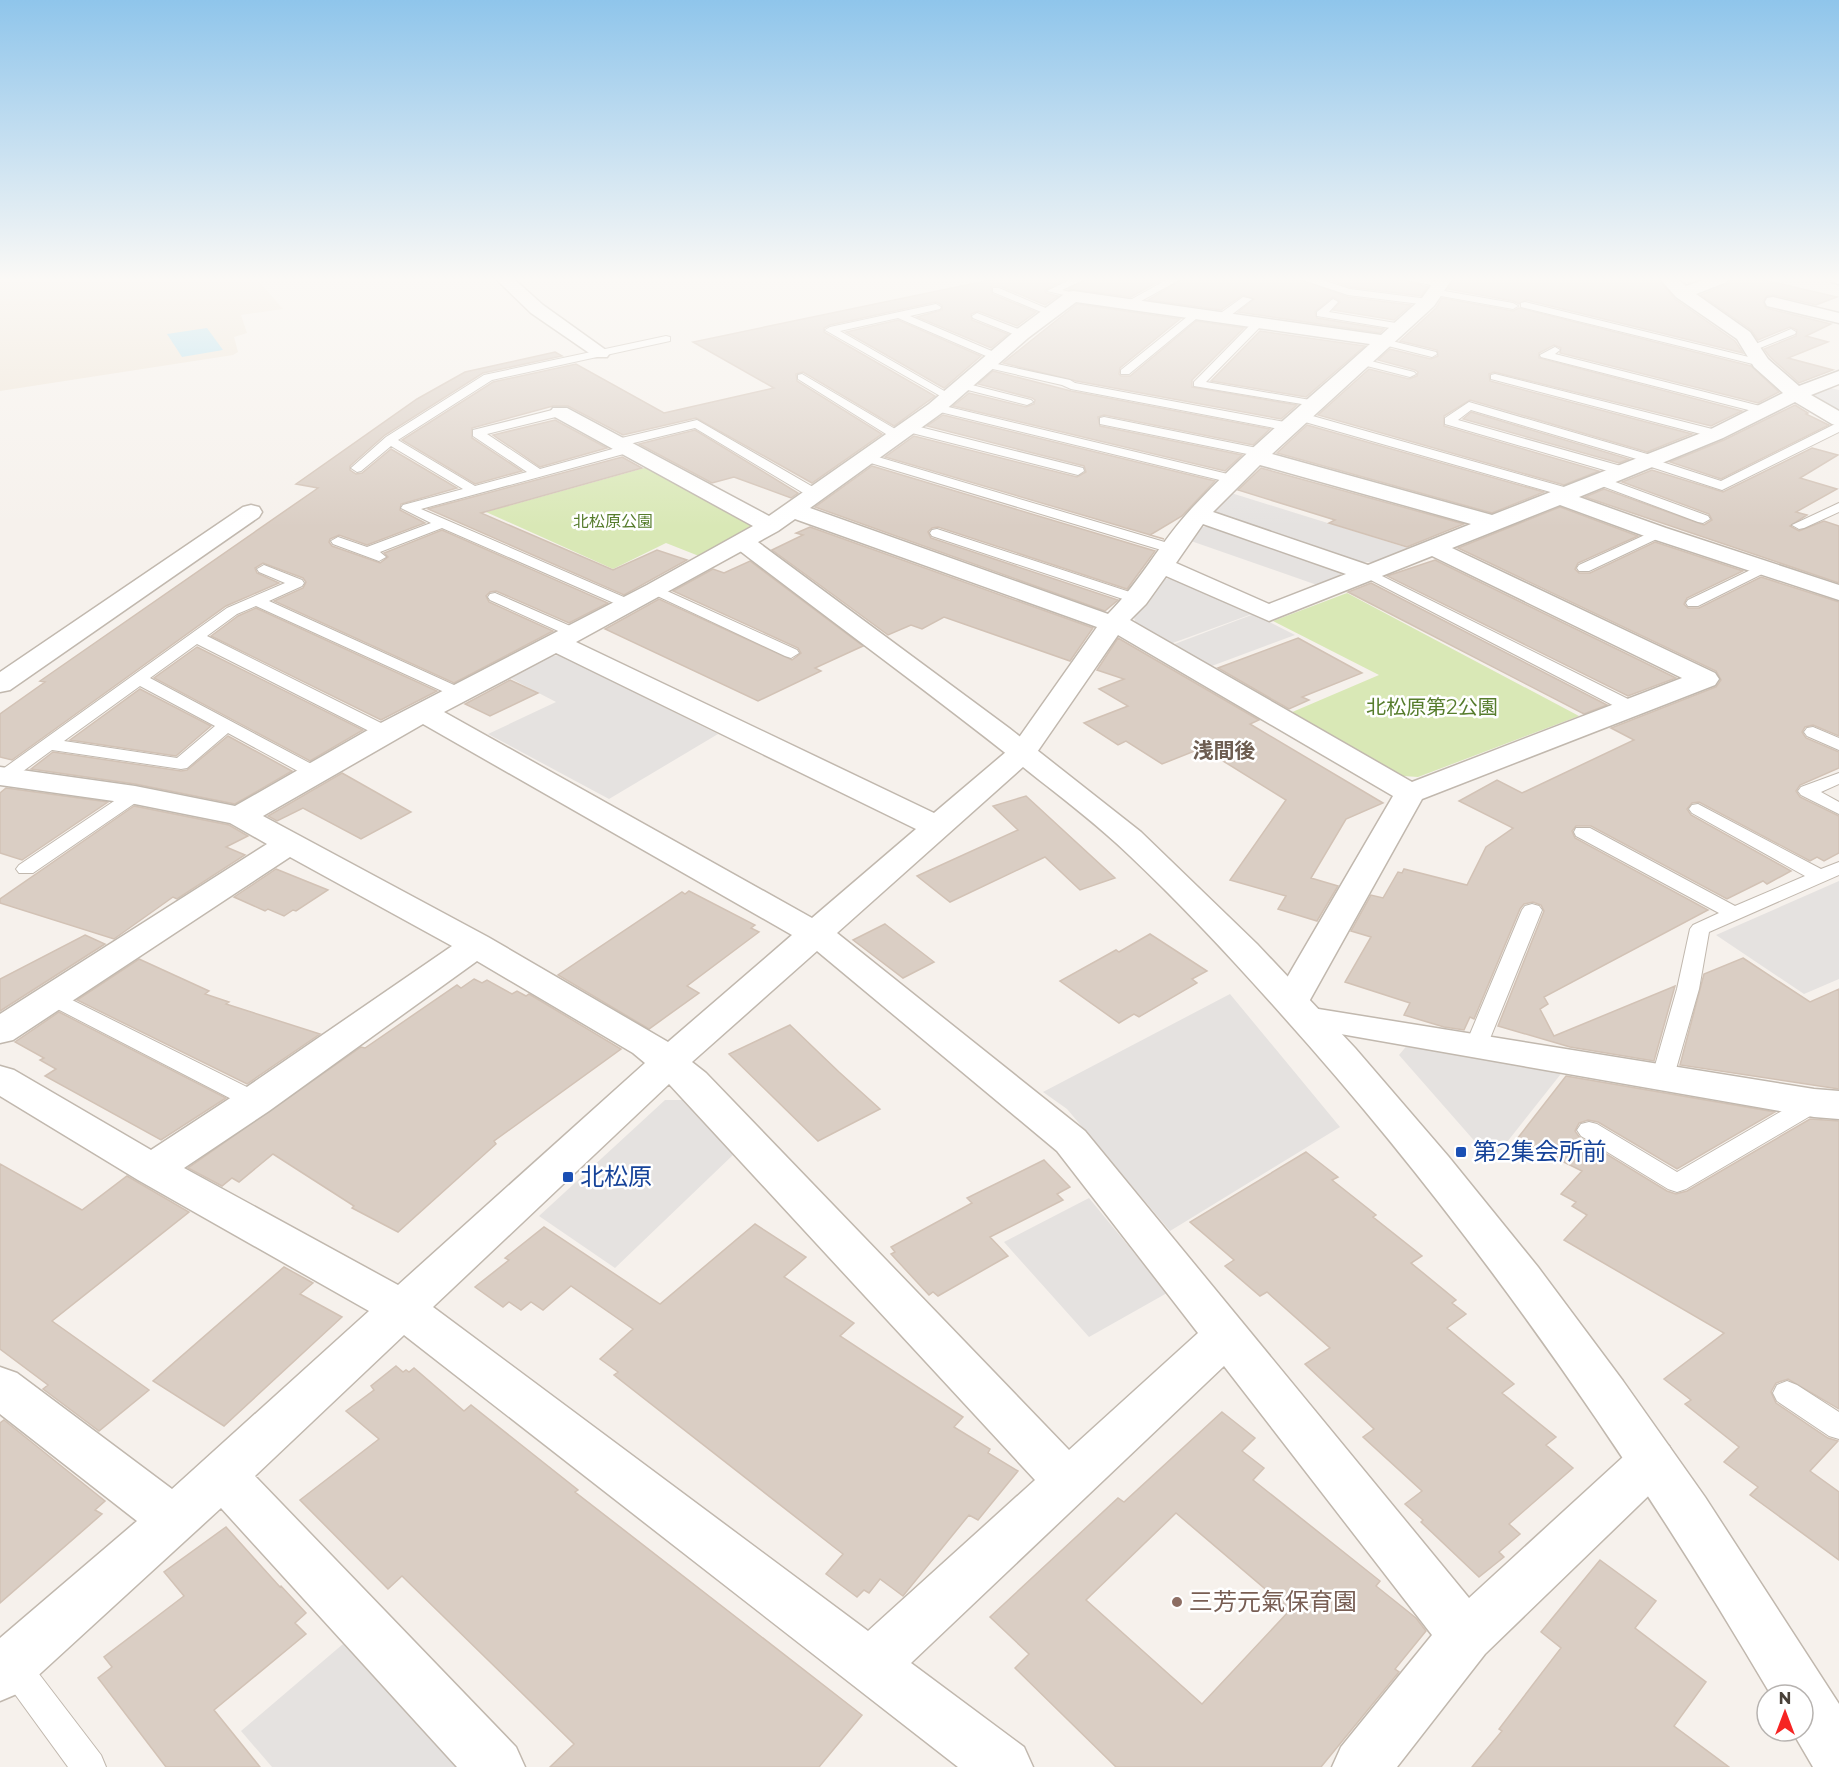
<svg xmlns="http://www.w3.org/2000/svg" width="1839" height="1767" viewBox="0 0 1839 1767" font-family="Montserrat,'Noto Sans JP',sans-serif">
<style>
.education{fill:#eee4d6}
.green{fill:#d9e8b6}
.parking{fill:#e5e2e0}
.water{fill:#abdef0}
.building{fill:#dacec4;stroke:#d2c2b5;stroke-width:1.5;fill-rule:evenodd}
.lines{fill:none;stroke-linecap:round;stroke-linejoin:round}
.service-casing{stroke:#c1b8ae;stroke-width:2}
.minor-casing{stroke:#c1b8ae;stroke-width:3}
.tertiary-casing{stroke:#c1b8ae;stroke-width:3}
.service{fill:#fff;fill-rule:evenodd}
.minor{fill:#fff;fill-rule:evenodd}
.tertiary{fill:#fff;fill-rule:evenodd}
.transit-dot{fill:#1a4fb4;stroke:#fff;stroke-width:2}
.education-dot{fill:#8d6e63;stroke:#fff;stroke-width:2}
.labels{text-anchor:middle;stroke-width:5;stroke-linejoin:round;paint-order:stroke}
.far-park-label{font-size:16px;fill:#567c2c;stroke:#fff}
.park-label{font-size:20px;fill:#567c2c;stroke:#fff}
.neighbourhood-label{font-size:21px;font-weight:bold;fill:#6d5d51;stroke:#fff}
.near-transit-label{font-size:24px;fill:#164399;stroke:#fff;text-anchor:start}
.near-education-label{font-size:24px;fill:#785e54;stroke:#fff;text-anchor:start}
</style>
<rect width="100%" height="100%" fill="#f6f1ec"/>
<path class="education" d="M0 279H257L283 309 241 315 247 333 234 337 238 352 233 355 0 391Z"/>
<path class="green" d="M648 467 751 523 749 531 704 558 666 543 613 569 486 512Z
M1347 593 1579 716 1418 777 1403 776 1290 713 1379 675 1273 621Z"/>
<path class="parking" d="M1826 387 1839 390V416L1808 395Z
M1228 492 1408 548 1374 562H1361L1218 516 1215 511Z
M1213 526 1340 569 1344 573 1317 585 1191 541 1202 527Z
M1176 578 1252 614 1170 644 1137 626 1134 618 1159 579Z
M1254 614 1295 635 1209 667 1172 645Z
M559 655 718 734 609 799 488 734 556 702 506 676 545 657Z
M1839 881V979L1804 994 1716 935Z
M1230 994 1340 1127 1170 1231 1067 1109 1043 1092Z
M1409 1043 1564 1070 1492 1161 1399 1055Z
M665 1100H684L734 1154 615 1268 539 1216Z
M1089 1198 1167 1293 1089 1337 1004 1242Z
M343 1644 459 1767H272L241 1731Z"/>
<path class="water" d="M207 328 223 350 182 357 167 334Z"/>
<path class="building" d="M995 279H1066L1045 290 1046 293 1058 296 1045 305 1000 286H991L992 294 1036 312 1017 326 978 311 971 314 972 320 1008 334 991 348 917 317 942 310V305L936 302 830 325 824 328V332L935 396 894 426 803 372 796 374 797 381 882 434 812 483 696 418 623 435 568 406H553L472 428V438L522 471 475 484 402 440 493 382 576 364 664 413 774 388 693 342Z
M1087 279H1163L1131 297 1068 289Z
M1183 279H1298L1348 297 1411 305 1394 320 1333 310 1340 302 1333 297 1315 312 1317 318 1384 329 1380 333 1238 312 1254 299 1243 295 1221 310 1148 300Z
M1327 279 1398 281 1400 279 1428 287 1421 296 1350 287Z
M1454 279H1658L1675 299 1735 341 1743 353 1526 300 1519 304 1513 301 1448 289Z
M1731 279H1760L1837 297 1816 305 1774 295 1767 296 1763 301 1766 308 1831 324 1806 336 1828 342 1788 358 1833 370 1799 383 1770 357 1764 349 1796 336 1797 330 1790 327 1758 340 1751 330 1701 295 1728 284Z
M1442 298 1513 311 1519 308 1751 366 1779 392 1758 403 1560 353 1561 348 1554 345 1539 353V358L1742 411 1711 426 1494 372 1489 374 1490 381 1692 434 1647 452 1470 400 1444 416V426L1599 471 1564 485 1318 415 1369 369 1409 379 1417 376 1418 372 1415 370 1378 360 1390 349 1431 359 1438 356 1437 350 1400 341 1436 308Z
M1077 304 1180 319 1120 368 1119 374 1121 376H1130L1196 321 1244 328 1192 380V387L1297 405 1281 419 1076 381 1003 363Z
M898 320 981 356 944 388 846 332Z
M1260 331 1365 346 1306 397 1211 381Z
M555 352 562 356 483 373 385 435 350 466V470L356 474 362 473 391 449 457 488 401 504 400 510 425 523 367 545 339 535 330 539 329 542 332 546 380 563 388 557 384 553 442 530 608 603 569 623 496 591 490 592 486 596 489 602 553 631 454 683 274 601 303 588 306 582 303 578 263 563 255 568 257 573 279 583 226 606 12 760 0 757V714L45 682 40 681 318 488 296 484 417 399 465 372Z
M993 371 1071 391 1270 429 1253 445 1104 415 1098 417 1100 426 1242 455 1225 471 953 406 969 393 1026 407 1034 404 1035 400 1032 398 978 384Z
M1795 405 1808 413 1806 414 1829 425 1721 479 1670 462 1724 440Z
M1471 412 1629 459 1619 463 1463 419Z
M943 415 1215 481 1182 516 1150 535 1164 539 885 457 914 436 1077 477 1086 472 1084 466 927 426Z
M555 420 607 448 540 467 493 435Z
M1307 425 1544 492 1492 513 1277 453Z
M695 430 798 493 791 498 734 477 712 483 639 444Z
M1812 448 1838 455 1800 478 1837 489 1796 512 1807 515 1790 526 1799 531 1824 521 1839 526V583L1585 497 1604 489 1704 525 1712 520 1709 514 1622 482 1652 470 1723 492Z
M622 457 642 468 481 513 613 570 657 550 687 560 624 595 428 509Z
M872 466 1155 551 1127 589 938 527 932 528 928 532 931 538 1118 600 1105 611 815 507Z
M1261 468 1464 524 1407 547 1329 523 1335 520 1238 490Z
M1560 507 1638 536 1578 563 1575 569 1579 573H1590L1655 542 1743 571 1687 598 1684 604 1688 608H1699L1761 577 1839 602V736L1813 725 1805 727 1802 732 1806 738 1839 752V768L1800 785 1796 791 1800 797 1839 816V853L1824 861 1817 857 1810 861 1699 802 1692 803 1687 809 1691 815 1791 871 1767 884 1763 881 1727 899 1591 826H1576L1572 831 1575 838 1708 910 1544 997 1548 1004 1540 1009 1554 1036 1675 986 1654 1061 1570 1047 1498 1026 1544 911 1541 905 1533 902 1524 904 1520 909 1474 1019 1470 1017 1464 1030 1444 1027 1404 1015 1410 1003 1345 982 1371 937 1351 931 1371 895 1383 898 1398 872 1402 873 1404 869 1467 885 1486 847 1513 828 1459 801 1497 780 1522 793 1634 740 1611 728 1716 687 1721 680 1716 671 1458 548Z
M810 527 1093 628 1070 661 944 617 922 629 911 625 888 635 772 550 803 535 796 533Z
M1435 560 1676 678 1628 696 1387 576Z
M750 561 863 646 815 668 821 671 758 701 605 629 659 599 792 660 801 653 798 648 673 591 713 569 724 573Z
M1371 583 1607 705 1584 714 1348 592Z
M256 608 437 691 381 720 211 636 238 616Z
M1118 638 1259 720 1250 724 1383 803 1346 819 1311 878 1338 886 1317 921 1278 909 1286 896 1230 880 1286 800 1202 748 1162 764 1126 741 1118 745 1084 723 1128 706 1099 689 1124 679 1097 670Z
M1298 638 1362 673 1302 697 1309 700 1289 709 1218 668Z
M197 647 363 730 310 761 154 678Z
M510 680 538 693 490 716 465 704Z
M140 689 211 726 176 756 70 740Z
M228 736 292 771 235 804 135 784 31 769 53 752 181 771 187 770Z
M342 773 411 812 361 839 303 808 277 821 268 816Z
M6 788 108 802 22 860 0 853V793Z
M1026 796 1115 878 1080 890 1045 857 950 902 917 876 1018 830 993 806Z
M134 806 229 825 248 836 226 847 245 855 177 899 173 897 114 939 0 903V899Z
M276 869 328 890 296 911 293 910 284 916 268 909 265 911 234 897Z
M689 891 755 925 751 928 759 932 687 986 699 993 649 1029 558 975 682 892 685 894Z
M885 924 934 962 903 978 853 940Z
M1150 934 1207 971 1192 979 1197 983 1139 1017 1134 1014 1119 1023 1060 981 1116 950 1119 952Z
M85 935 105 944 0 1011V979Z
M1743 958 1810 1002 1839 989V1089L1680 1065 1704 974Z
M139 959 209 991 205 994 229 1002 226 1004 320 1034 247 1084 77 1000Z
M474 979 482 983 487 980 512 994 517 991 526 996 529 994 621 1049 494 1141 496 1144 398 1232 352 1208 354 1206 273 1154 239 1182 232 1178 222 1186 188 1168 361 1047 365 1048 457 985 461 988Z
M59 1012 226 1098 161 1140 45 1076 56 1069 40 1060 44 1058 15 1042Z
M790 1025 839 1072 880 1109 818 1141 729 1054Z
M1566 1076 1775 1112 1677 1169 1598 1122 1588 1120 1579 1123 1575 1131 1580 1138 1667 1191 1676 1194 1687 1191 1810 1119 1839 1121V1409L1788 1379 1776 1383 1771 1392 1776 1403 1828 1438 1838 1441 1810 1471 1839 1492V1560L1750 1495 1758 1487 1724 1462 1739 1447 1685 1404 1691 1400 1664 1379 1724 1333 1564 1240 1587 1215 1572 1206 1576 1202 1561 1194 1582 1171 1517 1139Z
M1306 1152 1338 1177 1332 1180 1376 1215 1373 1217 1422 1256 1411 1263 1456 1300 1452 1303 1466 1314 1447 1328 1514 1384 1502 1393 1556 1437 1546 1445 1573 1468 1509 1524 1520 1534 1499 1552 1504 1557 1479 1577 1421 1522 1423 1520 1405 1504 1422 1491 1363 1437 1374 1429 1305 1364 1330 1348 1267 1292 1260 1296 1225 1266 1234 1260 1190 1222Z
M1044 1160 1070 1187 1057 1194 1063 1200 990 1237 1008 1256 938 1296 933 1292 929 1295 891 1254 895 1252 891 1247 972 1203 967 1198Z
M0 1164 82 1210 127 1176 189 1212 52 1321 149 1390 99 1431 43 1389 48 1385 0 1349Z
M755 1224 806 1257 784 1277 854 1323 840 1336 963 1417 954 1427 990 1449 988 1453 1018 1471 978 1520 969 1515 903 1596 880 1579 869 1593 864 1590 857 1597 826 1574 843 1554 614 1375 618 1372 600 1359 633 1329 571 1286 543 1310 531 1302 521 1310 509 1302 503 1307 475 1287 509 1260 505 1258 544 1227 660 1304Z
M284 1267 313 1283 300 1294 342 1317 224 1426 153 1381Z
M396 1366 403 1372 406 1370 409 1372 414 1368 464 1411 471 1405 578 1490 575 1492 862 1715 819 1767H550L574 1744 402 1576 388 1589 300 1500 379 1439 346 1411 374 1390 371 1386Z
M1222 1412 1255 1438 1242 1451 1264 1468 1253 1480 1380 1581 1376 1586 1416 1618 1426 1631 1395 1669 1399 1672 1321 1767H1116L1015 1668 1029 1654 990 1617 1118 1498 1124 1502ZM1176 1513 1290 1610 1202 1704 1086 1600Z
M4 1420 105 1501 95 1510 102 1514 0 1603V1423Z
M226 1527 280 1587 281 1586 306 1613 295 1623 306 1634 214 1710 260 1767H166L98 1678 112 1667 104 1657 184 1596 164 1572Z
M1600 1560 1656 1601 1635 1628 1706 1682 1674 1726 1729 1767H1472L1502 1731 1499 1729 1561 1648 1541 1632Z"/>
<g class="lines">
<g class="service-casing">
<path id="service" d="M1071 279H1085L1062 290 1077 294V298L1047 291Z
M1168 279H1181L1132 306 1123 304Z
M1300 279H1319L1350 289 1428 299 1433 302 1428 305 1348 295Z
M1402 279H1428L1446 284 1441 287Z
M993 288H999L1055 312 1046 314 993 292Z
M1433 289 1513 303 1518 306 1513 309 1430 294 1428 292Z
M1243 297 1252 299 1226 319H1218V315Z
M1333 299 1338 302 1329 312 1402 324 1407 327 1402 330 1317 316V312Z
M1525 302 1765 361 1767 363 1761 366 1521 307V303Z
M936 304 941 307 940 309 910 316 1001 355V359H993L898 318 840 331 953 396 955 398 949 401 825 330 830 327Z
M1193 312 1202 314 1129 374H1121V370Z
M977 313 1026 332 1027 334 1018 336 973 318 972 316Z
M1258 320 1263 323 1262 325 1206 382 1316 401 1322 405 1320 407 1194 386V382L1254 321Z
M1791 329 1796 332 1795 334 1755 350H1747L1746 348Z
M666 336 670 337V341L492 380 398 440 475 486 527 472 473 436V430L560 408 564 409V415L487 434 540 469 627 445 631 446 633 449 631 452 421 509 633 601 635 604 633 607H623L442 528 380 552 386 557 379 561 333 544 331 541 338 537 367 547 431 523 401 508 403 505 463 489 391 446 361 471 357 472 351 468 386 437 484 375Z
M1384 339 1436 352 1437 354 1432 357 1380 344V340Z
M1555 347 1560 350 1555 354 1768 408 1770 410 1764 414 1541 357 1540 355Z
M1363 359 1414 372 1416 374 1410 377 1359 364V360Z
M988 362 1070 380 1075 383 1290 423 1296 427 1290 431 1071 389 1062 385 984 367 982 365Z
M802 374 902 433 904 436 898 440 894 439 798 379V375Z
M1495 374 1720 431 1722 434 1716 438 1491 379V375Z
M964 383 1031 400 1033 402 1027 405 960 388V384Z
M1469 402 1654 456 1656 460 1721 481 1835 424 1839 423V432L1722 490 1642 464 1640 460 1471 410 1458 420 1628 468 1629 471 1628 474H1618L1445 424V418Z
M936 404 1232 475 1238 479 1232 483 932 410V406Z
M1302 413 1571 489 1573 492 1571 495H1561L1298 420V414Z
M1104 417 1262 449 1268 453 1262 457 1100 424V418Z
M697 420 820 491 822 494 820 497H810L695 428 617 447 611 443 613 440Z
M908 424 1083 468 1084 471 1078 475 904 431 902 428Z
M868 454 1178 546 1180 549 1178 552H1168L864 461 862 458 864 455Z
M1599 476 1708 516 1710 519 1703 523 1698 522 1594 483 1593 480 1594 477Z
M1839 503V512L1804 528 1799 529 1792 525Z
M937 529 1142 596 1144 599 1137 603 1132 602 932 536 930 533 932 530Z
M1658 529 1663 530 1665 533 1663 536 1589 571H1579L1577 568 1579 565Z
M1765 563 1772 567 1770 570 1698 606H1688L1686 603 1688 600Z
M264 565 302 580 304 583 302 586 269 601 465 690 467 693 459 698 453 696 256 606 237 614 207 636 391 728 394 732 391 736H379L197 644 150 678 319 768 322 772 319 776H307L228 733 187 768 181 769 52 750 11 780H0V771L227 608 285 583 259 572 257 569ZM140 686 215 726 177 758 64 741Z
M1368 569 1638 704 1640 708 1638 712H1626L1363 576 1361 573Z
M656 586 797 650 799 653 791 658 785 656 651 593 649 590 651 587Z
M495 593 577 629 580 632 577 635H567L490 600 488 597 490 594Z
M1813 727 1839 738V750L1807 736 1804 732 1807 728Z
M1839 773V784L1821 792 1839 802V814L1801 795 1798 791 1801 787Z
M135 790 141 791 144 795 141 799 33 873H19L16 869 19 865 129 791Z
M1698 804 1821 869 1839 862V875L1709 932 1699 989 1674 1076 1671 1081 1663 1084 1655 1081 1652 1076 1677 989 1690 929 1693 925 1719 913 1576 836 1574 832 1576 828H1590L1735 906 1805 876 1692 813 1689 809 1692 805Z
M1532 904 1539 906 1542 910 1487 1046 1484 1051 1476 1053 1468 1051 1465 1046 1522 910 1525 906Z
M52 990 263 1095 267 1101 263 1107 255 1109 247 1107 44 1002 41 997 44 992Z
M1814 1095 1822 1097 1826 1103 1822 1109 1686 1189 1677 1192 1668 1189 1581 1136 1577 1130 1581 1124 1589 1122 1597 1124 1677 1172 1806 1097Z
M1787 1381 1797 1385 1839 1412V1439L1829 1436 1777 1401 1773 1393 1777 1385Z
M12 1648 23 1653 101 1755 106 1767H68L1 1675V1653Z"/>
</g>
<g class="minor-casing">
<path id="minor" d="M496 279H514L543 305 610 353 607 357H595L531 313Z
M1436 279H1452L1434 306 1272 454 1492 515 1709 430 1783 393 1754 367 1737 339 1676 297 1660 279H1678L1686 286 1705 279H1729L1727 282 1696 294 1750 332 1768 359 1799 386 1839 371V384L1811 395 1839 411V426L1832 424 1795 402 1723 438 1579 497 1666 528 1839 585V600L1650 538 1560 505 1452 548 1715 673 1719 679 1715 685 1422 799 1306 1007 1814 1089 1839 1091V1119L1814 1117 1295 1026 1290 1018 1294 1011 1279 1008 1274 1000 1393 796 1118 635 1033 758 837 933 1085 1131 1469 1598 1635 1446 1652 1440 1669 1446 1676 1461 1669 1476 1485 1654 1397 1767H1332L1341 1747 1432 1635 1224 1366 911 1663 1024 1747 1033 1767H958L404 1335 255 1476 516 1747 525 1767H457L221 1508 19 1693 0 1701V1638L137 1521 0 1414V1367L17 1373 172 1489 369 1311 138 1180 0 1096V1066L14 1070 151 1150 241 1091 452 946 290 857 13 1040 0 1043V1014L267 844 230 823 135 804 0 785V767L135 786 235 806 375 726 647 585 753 526 553 416 550 412 553 408H567L769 516 929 404 1016 330 1067 292 1073 291 1381 335 1422 298ZM1076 302 1370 344C1310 398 1247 449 1193 507 1161 541 1141 581 1108 614L810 508 943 412 1028 338ZM1260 465 1471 524 1368 565 1213 512ZM795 519 1097 627 1013 746 934 813 576 642 778 531ZM1203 524 1346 574 1269 604 1176 563ZM1432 556 1682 678 1412 782 1130 620 1146 604 1166 576 1269 621ZM556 653 916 829 812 918 444 712ZM423 724 792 935 668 1042 488 937 263 816ZM817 951 1057 1151 1198 1333 1069 1450 706 1073 692 1062ZM477 961 633 1053 645 1063 398 1285 184 1168 269 1111ZM669 1084 1035 1480 868 1631 433 1307Z
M1830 279H1839V284L1832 282Z
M1773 297 1839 313V323L1767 306 1765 302 1767 298Z
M251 505 259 507 262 512 259 517 10 690 0 692V672L243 507Z"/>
</g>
<g class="tertiary-casing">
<path id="tertiary" d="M743 535 751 537 1009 728 1141 832 1257 944 1355 1048 1448 1156 1538 1267 1623 1381 1705 1497 1839 1704V1767H1813L1792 1731H1803V1695H1771C1629 1454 1469 1223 1282 1015 1233 960 1183 906 1130 856 1098 825 1062 798 1028 771 932 694 832 622 735 547L731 542 735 537Z"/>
</g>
<use href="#service" class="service"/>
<use href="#minor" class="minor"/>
<use href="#tertiary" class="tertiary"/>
</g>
<linearGradient id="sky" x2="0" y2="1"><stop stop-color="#8fc5eb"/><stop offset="0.53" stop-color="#fbf9f6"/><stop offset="1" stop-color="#fbf9f6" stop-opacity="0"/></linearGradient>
<rect width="1839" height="527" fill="url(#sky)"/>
<g class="transit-dot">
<rect x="1455" y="1146" width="12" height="12" rx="3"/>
<rect x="562" y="1171" width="12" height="12" rx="3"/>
</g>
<circle class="education-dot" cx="1177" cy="1602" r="6"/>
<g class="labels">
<g class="far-park-label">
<text x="613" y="527">北松原公園</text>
</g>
<g class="park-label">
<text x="1432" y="714">北松原第2公園</text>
</g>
<g class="neighbourhood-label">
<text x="1224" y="758">浅間後</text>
</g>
<g class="near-transit-label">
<text x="1473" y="1160">第2集会所前</text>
<text x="580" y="1185">北松原</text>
</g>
<g class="near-education-label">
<text x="1189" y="1610">三芳元氣保育園</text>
</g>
</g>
<g transform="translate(1785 1713)"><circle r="28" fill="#ffffff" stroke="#b7b3b0" stroke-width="1.5"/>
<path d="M0-4.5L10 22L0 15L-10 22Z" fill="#f62423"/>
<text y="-9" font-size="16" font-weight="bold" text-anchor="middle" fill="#4a4139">N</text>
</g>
</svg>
